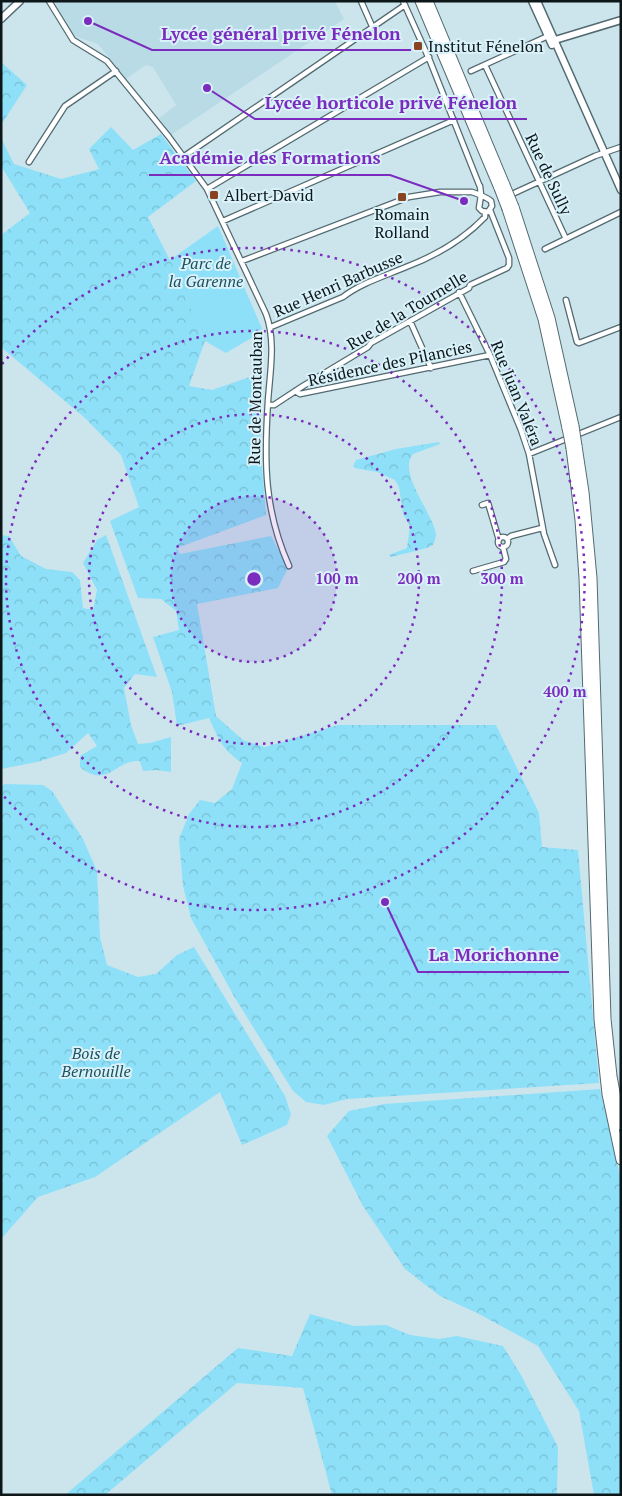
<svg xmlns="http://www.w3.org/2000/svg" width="622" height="1496" viewBox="0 0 622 1496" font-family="'PT Serif',serif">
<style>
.built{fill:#b9dbe5}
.green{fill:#8de0f8}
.forest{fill:url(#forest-crowns)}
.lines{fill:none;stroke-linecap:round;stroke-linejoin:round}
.street-casing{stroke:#536a71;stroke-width:7}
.secondary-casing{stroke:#536a71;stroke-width:9}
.highway-casing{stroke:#536a71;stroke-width:11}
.street{stroke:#fff;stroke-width:4.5}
.secondary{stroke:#fff;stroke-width:6}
.highway{stroke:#fff;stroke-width:9}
.highway-bridge-casing{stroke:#536a71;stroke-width:11;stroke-linecap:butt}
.highway-bridge{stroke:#fff;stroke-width:9}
.ring{fill:none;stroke:#7b2cbf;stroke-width:2.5;stroke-dasharray:2.5 5}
.poi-dot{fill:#8a4322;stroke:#d9f2fa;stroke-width:2}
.labels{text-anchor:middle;stroke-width:4;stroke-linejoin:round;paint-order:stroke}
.poi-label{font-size:16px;fill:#0d1619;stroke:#d9f2fa;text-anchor:start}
.street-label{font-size:16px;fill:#0d1619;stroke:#d9f2fa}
.park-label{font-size:16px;font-style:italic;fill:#1d505d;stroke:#d9f2fa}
.centre{fill:#7b2cbf;stroke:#d9f2fa;stroke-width:2.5}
.ring-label{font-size:15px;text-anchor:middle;font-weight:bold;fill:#7b2cbf;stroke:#d9f2fa;stroke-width:4;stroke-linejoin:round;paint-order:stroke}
.leader{fill:none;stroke:#7b2cbf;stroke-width:2}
.callout-dot{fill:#7b2cbf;stroke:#d9f2fa;stroke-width:2}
.callout-label{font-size:18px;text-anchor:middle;font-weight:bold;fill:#7b2cbf;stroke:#d9f2fa;stroke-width:4;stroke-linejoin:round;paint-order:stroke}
</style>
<defs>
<pattern id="forest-crowns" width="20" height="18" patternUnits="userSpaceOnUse" patternTransform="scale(1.25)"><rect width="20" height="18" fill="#8de0f8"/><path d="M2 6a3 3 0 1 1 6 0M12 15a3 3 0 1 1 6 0" fill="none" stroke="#78bfd4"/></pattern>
</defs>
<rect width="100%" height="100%" fill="#cce5ed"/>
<path class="built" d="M54 1H335L344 19 171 135 159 118 176 105 153 67 146 65 126 79 98 44 77 37 73 34Z"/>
<path class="green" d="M218 226 263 331 226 353 205 341 170 260Z"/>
<path class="forest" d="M1 62 27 85 1 125Z
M111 127 133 150 161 134 196 181 148 217 173 266 205 341 189 386 212 390 261 373 260 441 266 515 177 548 180 554 271 536 288 568 278 588 197 604 216 716 243 740 265 747 338 725H496L539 813 542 847 578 850 599 1083 347 1099 324 1105 306 1102 293 1091 235 998 191 918 183 886 179 839 189 814 200 800 215 803 232 789 242 763C222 749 219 740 209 718L177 726 172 692 153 637 179 630 176 611 161 599 138 598 110 521 139 507 121 455 85 418 1 347V235L30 213 1 166V138L14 164 61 179 99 169 89 149Z
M439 442 440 444 413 454C397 473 433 513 436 534 436 538 434 542 433 545L427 548 391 557 389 555 407 548 410 526 403 514 399 487 395 480 377 472 355 468 353 466 356 460 396 449Z
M1 535 9 536 21 556 46 569 72 572 80 580 83 608 93 610 97 590 83 563 97 540 106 535 157 677 135 674 124 688 131 725 138 744 150 743 171 737V772L156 770 143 771 140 761C115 759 108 790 80 767V756L97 746 88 733 66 753 37 762 1 769Z
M5 784 43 785 52 791 83 839 97 871 100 937 107 965 138 977 156 974 177 955 194 947 285 1096 291 1114 287 1125 242 1145 220 1092 95 1177 38 1197 1 1239V786Z
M600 1089 621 1180V1495H594L579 1411 538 1346 477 1313 440 1296 405 1269 363 1206 327 1136 349 1111 384 1104Z
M310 1314 354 1326 386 1325 410 1335 439 1339 457 1336 503 1346 521 1375 558 1447 557 1495H332L303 1388 237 1383 105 1495H65L238 1348 292 1356Z"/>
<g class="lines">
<g class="street-casing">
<path id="street" d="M49 1 73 40 107 61 169 137 207 189 266 314C276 341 270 372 268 401 264 462 264 510 289 566
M361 1 372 26
M403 1 430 61 480 187
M485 65 566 239
M471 71 548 36
M183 157 405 5
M29 162 65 106 116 71
M207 189 429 57
M510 195 595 156 621 147
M223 221 454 120
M545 249 621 212
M242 261 409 197 440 192H472C478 194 486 197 491 201L492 206 488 212 482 211 479 208 481 195 480 186
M459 292 490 355 521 430 529 454 544 534 555 565
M566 300 577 342 579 343 621 327
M410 321 431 368
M271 327 343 297C361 283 385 276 406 267 435 256 464 239 485 217V212
M295 391 300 394 490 355
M268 405H274L303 386 368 347 371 343 469 288 470 285 507 268 509 265V258L490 210
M529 454 621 417
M482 505 488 503 499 540
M498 542a5 5 0 1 1 10 0a5 5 0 1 1-10 0Z
M507 539 511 536 542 528
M473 571 504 562 506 559 503 547"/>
</g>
<g class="secondary-casing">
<path id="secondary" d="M532 1 552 45
M537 1 621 190
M1 19 20 1
M555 40 621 20"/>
</g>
<g class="highway-casing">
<path id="highway" d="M420 1 499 188
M428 1 505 185
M514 207 550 318 574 426
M507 209 543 319 567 428
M577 446 584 492 592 578 606 1019 612 1076 621 1125
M571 448 580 520 584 578 599 1019 607 1094 621 1160"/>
</g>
<use href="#street" class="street"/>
<use href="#secondary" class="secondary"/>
<use href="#highway" class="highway"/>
<g class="highway-bridge-casing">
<path id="highway-bridge" d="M505 185 514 207
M499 188 507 209
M574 426 577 446
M567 428 571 448"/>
</g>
<use href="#highway-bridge" class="highway-bridge"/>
</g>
<circle cx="254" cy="579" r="83" fill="#7b2cbf" fill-opacity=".12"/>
<g class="ring">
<circle cx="254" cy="579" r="83"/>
<circle cx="254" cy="579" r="165"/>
<circle cx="254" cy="579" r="248"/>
<path d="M2 364A331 331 0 1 1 2 794"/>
</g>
<g class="poi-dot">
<rect x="413" y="41" width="10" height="10" rx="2.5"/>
<rect x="209" y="190" width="10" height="10" rx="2.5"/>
<rect x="397" y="192" width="10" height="10" rx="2.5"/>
</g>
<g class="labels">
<g class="poi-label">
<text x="428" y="52">Institut Fénelon</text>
<text x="224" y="201">Albert David</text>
<text x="402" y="220" text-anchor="middle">Romain<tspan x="402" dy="18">Rolland</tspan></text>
</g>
<g class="street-label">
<text transform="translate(549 174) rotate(65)" y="6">Rue de Sully</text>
<text transform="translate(338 284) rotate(-24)" y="6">Rue Henri Barbusse</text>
<text transform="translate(407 310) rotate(-31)" y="6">Rue de la Tournelle</text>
<text transform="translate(390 363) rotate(-12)" y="6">Résidence des Pilancies</text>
<text transform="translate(517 393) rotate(68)" y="6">Rue Juan Valéra</text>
<text transform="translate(255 398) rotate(-89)" y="6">Rue de Montauban</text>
</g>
<g class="park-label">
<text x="206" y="269">Parc de<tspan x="206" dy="18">la Garenne</tspan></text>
<text x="96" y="1059">Bois de<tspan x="96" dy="18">Bernouille</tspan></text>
</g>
</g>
<circle cx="254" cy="579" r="8" class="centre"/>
<g class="ring-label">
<text x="337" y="584">100 m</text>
<text x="419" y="584">200 m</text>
<text x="502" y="584">300 m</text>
<text x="565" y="697">400 m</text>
</g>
<path class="leader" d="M88 21L152 50H411M207 88L255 119H527M464 201L390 175H149M385 902L418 972H569"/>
<g class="callout-dot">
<circle cx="88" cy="21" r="5"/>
<circle cx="207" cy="88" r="5"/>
<circle cx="464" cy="201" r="5"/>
<circle cx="385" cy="902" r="5"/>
</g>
<g class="callout-label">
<text x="281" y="40">Lycée général privé Fénelon</text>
<text x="391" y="109">Lycée horticole privé Fénelon</text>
<text x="270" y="164">Académie des Formations</text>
<text x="494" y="961">La Morichonne</text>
</g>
<rect width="622" height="1496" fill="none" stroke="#0d1619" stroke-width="5"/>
</svg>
